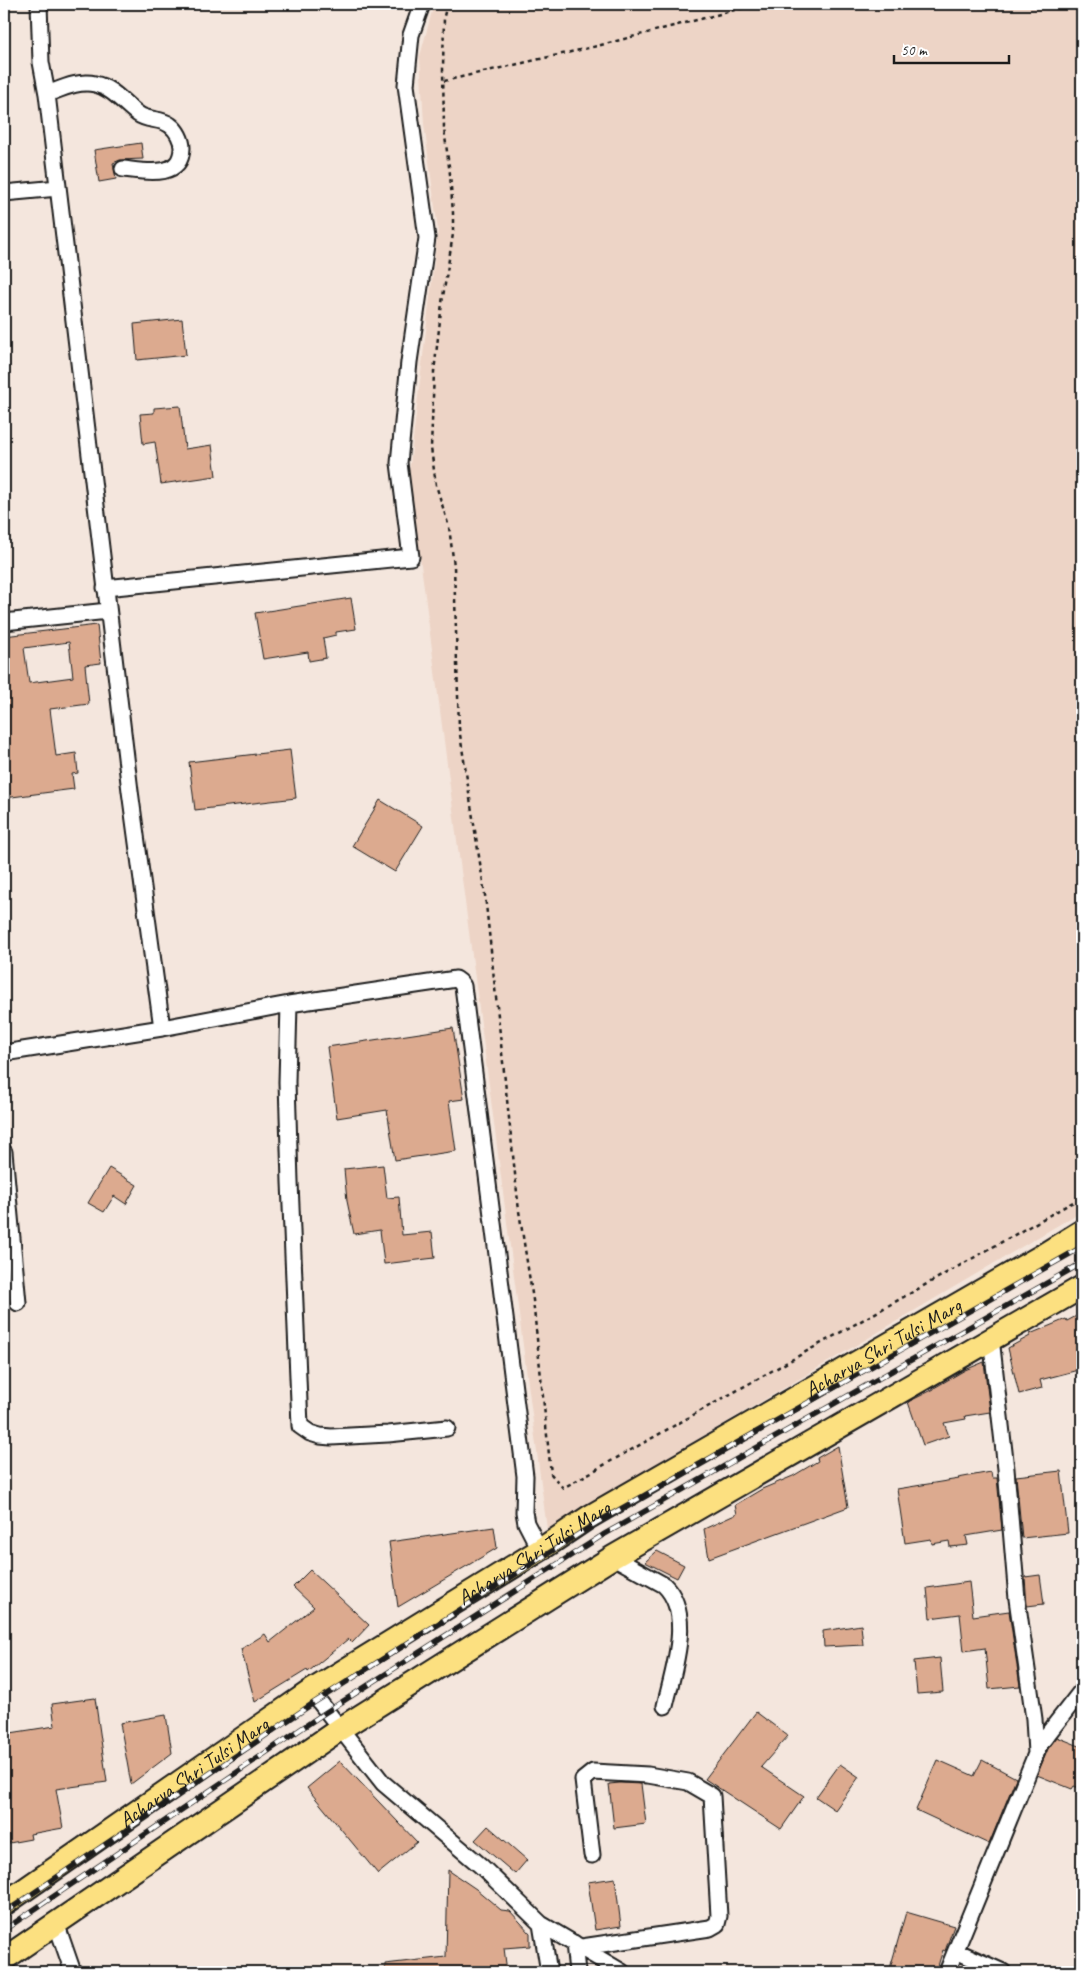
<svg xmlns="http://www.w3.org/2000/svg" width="1086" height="1976" viewBox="0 0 1086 1976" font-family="Caveat,sans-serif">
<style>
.built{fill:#edd4c6}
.building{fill:#dcaa8f;stroke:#1c1c1c;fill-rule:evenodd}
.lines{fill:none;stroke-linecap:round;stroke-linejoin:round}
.minor-casing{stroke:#1c1c1c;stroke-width:19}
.highway-casing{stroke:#1c1c1c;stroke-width:26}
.path{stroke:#1c1c1c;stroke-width:2.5;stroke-dasharray:4 4;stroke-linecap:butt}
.minor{stroke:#fff;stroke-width:15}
.highway{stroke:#fce080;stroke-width:22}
.rail-casing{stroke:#1c1c1c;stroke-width:5.5}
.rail{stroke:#fff;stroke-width:4;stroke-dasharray:11;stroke-linecap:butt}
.labels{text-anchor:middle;stroke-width:5;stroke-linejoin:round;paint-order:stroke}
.street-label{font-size:21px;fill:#1c1c1c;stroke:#fff}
</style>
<rect width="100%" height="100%" fill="#f4e6dd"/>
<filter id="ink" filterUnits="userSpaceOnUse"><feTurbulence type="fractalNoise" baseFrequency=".02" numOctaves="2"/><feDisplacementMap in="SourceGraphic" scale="10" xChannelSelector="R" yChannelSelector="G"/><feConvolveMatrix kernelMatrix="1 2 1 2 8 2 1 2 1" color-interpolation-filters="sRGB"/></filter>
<g filter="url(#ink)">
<path class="built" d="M434 4H1082V1211L547 1529 409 473 438 230 424 124 420 56Z"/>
<path class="building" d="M141 143 143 159 120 160 113 163 116 179 99 182 94 150Z
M182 319 186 355 137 360 134 324Z
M180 406 185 449 212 445 216 476 161 484 155 442 143 444 140 414 154 413V408Z
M351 598 356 629 336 632V635L323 638 326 658 309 661 308 652 263 659 255 613Z
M97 625 101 663 85 665 89 704 50 709 56 756 76 753 78 773 72 774 74 789 4 798V686H6L4 636ZM69 642 73 677 29 683 24 648Z
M290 750 296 798 195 810 189 762Z
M380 800 423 826 395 872 352 846Z
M453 1028 464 1099 449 1101 456 1151 395 1160 387 1110 337 1118 327 1047Z
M383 1165 387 1198 399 1197 402 1235 432 1232 435 1258 384 1264 380 1230 354 1234 347 1201 344 1169Z
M109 1168 137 1185 126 1204 114 1196 104 1212 88 1203Z
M1082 1313V1369L1040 1380 1042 1388 1019 1394 1008 1348 1030 1336V1334L1066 1319 1067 1321Z
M984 1362 990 1412 965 1416 966 1419 944 1423 949 1436 923 1445 908 1402 934 1389V1388L965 1370Z
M838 1446 848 1507 709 1558 704 1529 737 1514 735 1505 762 1489 793 1476 818 1461 817 1458Z
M1061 1471 1068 1533 1022 1538 1016 1476Z
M991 1472 992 1478H997L1002 1530 966 1536 968 1545 950 1547 949 1541 932 1544 931 1539 905 1543 897 1489 959 1479 958 1478Z
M494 1527 497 1548 398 1607 389 1542Z
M657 1551 684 1565 677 1578 645 1562Z
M310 1570 369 1625 352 1643 348 1639 308 1672 307 1670 255 1702 241 1649 265 1634 270 1642 314 1607 293 1587Z
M1040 1575 1044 1604 1027 1606 1025 1577Z
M969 1582 973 1616 1009 1611 1020 1686 989 1689 985 1648 964 1651 960 1614 930 1618 927 1588Z
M861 1625 863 1645 824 1647 823 1631Z
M940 1658 943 1692 917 1694 914 1661Z
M95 1698 107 1782 56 1789 63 1828 30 1834 31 1839 4 1844V1734L55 1726 52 1704Z
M756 1712 788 1736 761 1767 804 1796 781 1829 705 1779Z
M166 1715 172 1753 131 1784 120 1723Z
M1057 1737 1082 1747V1789L1074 1786 1072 1789 1037 1775 1048 1749Z
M938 1760 974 1776 982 1760 1016 1778 989 1844 916 1810Z
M340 1761 417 1842 378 1874 307 1788Z
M840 1764 859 1777 835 1810 816 1797Z
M620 1783 641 1784 646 1824 614 1828 609 1784Z
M488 1826 527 1860 515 1874 475 1840Z
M448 1870 476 1889 501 1910 510 1911 530 1933V1946L504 1948 507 1972H385V1964L446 1957Z
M615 1878 621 1926 595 1930 588 1882Z
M906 1912 954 1926 945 1951 943 1950 936 1972H889Z"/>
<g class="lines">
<g class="minor-casing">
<path id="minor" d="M39 4 41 62 47 94 130 791 162 1028
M47 94C61 89 79 80 95 84 113 88 123 103 138 114 147 121 161 118 170 125 177 130 182 140 182 148 181 180 143 171 123 169
M4 193 58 188
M105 588 411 557 399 463 409 362 427 238 406 85 411 35 422 4
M4 622 108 611
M289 1004 287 1082 290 1182 300 1426 310 1433 320 1436 331 1437 388 1434 447 1428
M4 1053 162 1028 289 1004 456 979 460 982 463 986 525 1476 524 1512 526 1523 540 1550
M4 1152 18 1303
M991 1338 1006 1469 1017 1599 1034 1719 1036 1753
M613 1557 664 1585C694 1614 673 1671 665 1706
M311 1691 383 1783 481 1866 541 1924 622 1972
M56 1923 73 1972
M541 1924 549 1972
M574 1943 577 1972
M582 1947 710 1928 717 1924 719 1916 712 1796 688 1782 648 1775 593 1772 583 1780 592 1855
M956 1951 1003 1972
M947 1972 1040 1744 1082 1690"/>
</g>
<g class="highway-casing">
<g id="highway">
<path id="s1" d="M4 1904 311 1691 540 1550 589 1517 1040 1257 1082 1231"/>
<path d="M4 1959 340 1729 613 1557 1082 1287"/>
</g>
</g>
<path class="path" d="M447 4 444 16 443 69 444 129 450 174 453 213V234L442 303 434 372 431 448 436 485 449 527 454 566 459 728 485 895 519 1211 533 1300 551 1474 563 1488 1082 1197
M444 81 597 46 758 4"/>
<use href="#minor" class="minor"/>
<use href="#highway" class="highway"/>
<g class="rail-casing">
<path id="rail" d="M4 1913 315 1702 596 1523 1082 1247
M4 1930 323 1714 603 1535 1082 1263"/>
</g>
<use href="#rail" class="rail"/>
</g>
</g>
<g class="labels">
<g class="street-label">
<text dy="7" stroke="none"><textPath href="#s1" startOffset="1041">Acharya Shri Tulsi Marg</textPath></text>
<text dy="7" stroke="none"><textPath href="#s1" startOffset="636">Acharya Shri Tulsi Marg</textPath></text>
<text dy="7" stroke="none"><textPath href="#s1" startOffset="231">Acharya Shri Tulsi Marg</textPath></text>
</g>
</g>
<rect width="1086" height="1976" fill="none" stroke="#fff" stroke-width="20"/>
<rect x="10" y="10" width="1066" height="1956" fill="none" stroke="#1c1c1c" stroke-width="2" filter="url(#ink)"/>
<path d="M894 55v8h115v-8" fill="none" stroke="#1c1c1c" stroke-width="2.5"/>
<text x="901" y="55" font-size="15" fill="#1c1c1c" stroke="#ffffff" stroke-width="4" paint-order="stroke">50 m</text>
</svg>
